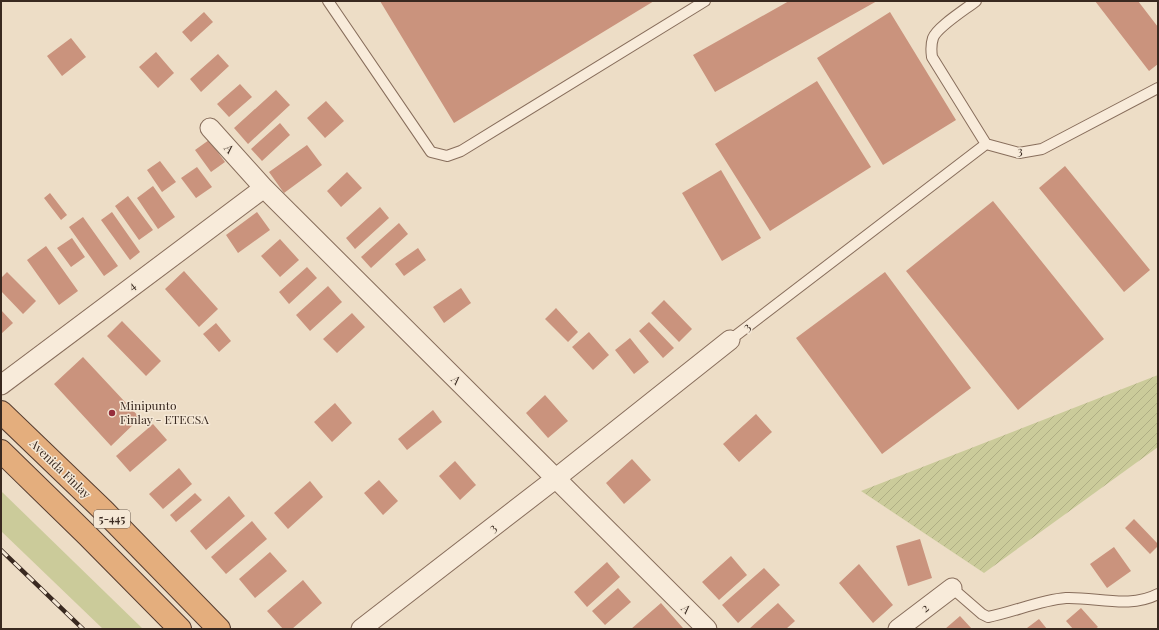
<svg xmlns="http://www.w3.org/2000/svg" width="1159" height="630" viewBox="0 0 1159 630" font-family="'Playfair Display',serif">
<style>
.grass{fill:#cbcb9a}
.garden{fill:url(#garden-furrows)}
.building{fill:#ca937d}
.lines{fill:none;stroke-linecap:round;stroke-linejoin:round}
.service-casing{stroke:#886e5c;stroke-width:12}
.minor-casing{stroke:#886e5c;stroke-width:21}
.trunk-casing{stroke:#563d30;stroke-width:24}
.service{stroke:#f8ebda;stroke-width:10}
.minor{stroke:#f8ebda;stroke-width:19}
.trunk{stroke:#e4ae7d;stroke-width:22}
.rail-casing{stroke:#392920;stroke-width:4.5}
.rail{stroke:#f5e8d6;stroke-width:3;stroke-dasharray:9;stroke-linecap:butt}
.poi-dot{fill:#962e3c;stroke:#f5e8d6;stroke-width:1.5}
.labels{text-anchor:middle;stroke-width:3;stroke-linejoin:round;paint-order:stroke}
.shield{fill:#f5e8d6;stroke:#716257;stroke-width:1}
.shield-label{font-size:11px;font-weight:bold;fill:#392920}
.street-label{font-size:12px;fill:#392920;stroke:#f5e8d6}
.poi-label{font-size:12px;fill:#392920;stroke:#f5e8d6;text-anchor:start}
</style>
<defs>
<pattern id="garden-furrows" width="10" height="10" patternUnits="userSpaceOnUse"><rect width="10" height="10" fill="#cbcb9a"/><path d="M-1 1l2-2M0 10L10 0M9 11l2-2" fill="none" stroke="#afae84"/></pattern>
</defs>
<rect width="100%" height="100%" fill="#edddc6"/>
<path class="grass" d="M1 491 143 629H103L1 531Z"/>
<path class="garden" d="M1158 375V447L984 573 861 491Z"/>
<path class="building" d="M380 1H654L454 123Z
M789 1H877L715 92 693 55Z
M1095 1H1138L1158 27V64L1149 71Z
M204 12 213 22 191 42 182 32Z
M890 12 956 120 883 165 817 58Z
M71 38 86 57 62 76 47 56Z
M156 52 174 73 158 88 139 67Z
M218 54 229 66 201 92 190 79Z
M817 81 871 167 770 231 715 144Z
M240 84 252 97 229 117 217 104Z
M276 90 290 105 248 144 234 128Z
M326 101 344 121 325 138 307 118Z
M280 123 290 135 262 161 251 149Z
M209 140 225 162 211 172 195 150Z
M307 145 322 165 284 193 269 172Z
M160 161 176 182 162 192 147 170Z
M1065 166 1150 270 1124 292 1039 188Z
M197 167 212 187 196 198 181 178Z
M721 170 761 238 722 261 682 193Z
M347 172 362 188 341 207 327 191Z
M153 186 175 217 158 229 137 198Z
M50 193 67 215 61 220 44 198Z
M128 196 153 230 139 240 115 206Z
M993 201 1104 339 1018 410 906 271Z
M380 207 389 218 355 249 346 238Z
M112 212 140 252 130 260 101 220Z
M257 212 270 230 238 253 226 235Z
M83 217 118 266 104 276 69 227Z
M399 223 408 234 371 268 361 257Z
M72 238 85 257 71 267 57 248Z
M280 239 299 260 280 277 261 256Z
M46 246 78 291 59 305 27 260Z
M418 248 426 260 404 276 395 264Z
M307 267 317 278 289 304 279 292Z
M184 271 218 309 199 327 165 289Z
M7 272 36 301 23 314 1 291V278Z
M885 272 971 388 882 454 796 338Z
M328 286 342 302 310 331 296 315Z
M461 288 471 303 444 323 433 307Z
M664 300 692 329 679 342 651 313Z
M556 308 578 332 568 342 545 319Z
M1 310 13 323 1 334Z
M352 313 365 327 337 353 323 339Z
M122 321 161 361 146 376 107 336Z
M649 322 674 348 663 358 639 331Z
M216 323 231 341 219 352 203 334Z
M589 332 609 355 593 370 572 347Z
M630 338 649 362 634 374 615 350Z
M83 357 140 418 111 446 54 384Z
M545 395 568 421 548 438 526 413Z
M335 403 352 423 332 442 314 422Z
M433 410 442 422 407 450 398 439Z
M756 414 772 432 739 462 723 444Z
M153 424 167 440 130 472 116 456Z
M632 459 651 480 624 504 606 483Z
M455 461 476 485 460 500 439 476Z
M179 468 192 484 163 509 149 494Z
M379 480 398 501 383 515 364 493Z
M310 481 323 497 288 529 274 513Z
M195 493 202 500 176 522 170 515Z
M229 496 245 516 206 550 190 531Z
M1134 519 1158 544V546L1150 554 1125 528Z
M252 521 267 539 226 574 211 557Z
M920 539 932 578 908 586 896 546Z
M1114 547 1131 571 1107 588 1090 564Z
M270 552 287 571 255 598 239 579Z
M731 556 747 575 719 600 702 582Z
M607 562 620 577 587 607 574 592Z
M859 564 893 605 873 623 839 583Z
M764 568 780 585 738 623 722 605Z
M303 580 322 603 292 629H283L267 611Z
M618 588 631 602 605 625 592 611Z
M661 603 683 628 682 629H631Z
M778 603 795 621 786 629H749Z
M1081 608 1098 627 1095 629H1073L1066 621Z
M960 616 972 629H945Z
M1039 619 1047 629H1028L1027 628Z"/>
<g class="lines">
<g class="service-casing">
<path id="service" d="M328 1 431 152 447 156 461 151 705 1
M976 1C966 9 937 27 933 38 931 44 931 50 932 57L986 144
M730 340 986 144 1019 153 1042 149 1158 88
M952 588 982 614 988 617C1014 612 1040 600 1066 598 1097 597 1130 609 1158 594"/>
</g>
<g class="minor-casing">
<path id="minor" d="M210 128 264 188 707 629
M1 385 264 188
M361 629 555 479 730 340
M898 629 952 588"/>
</g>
<g class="trunk-casing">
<path id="trunk" d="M1 412 104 511 219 629
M1 451 87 535 180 629"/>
</g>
<use href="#service" class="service"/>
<use href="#minor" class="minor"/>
<use href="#trunk" class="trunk"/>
<g class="rail-casing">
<path id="rail" d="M1 550 83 629"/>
</g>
<use href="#rail" class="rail"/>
</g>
<circle class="poi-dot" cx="112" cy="413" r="4"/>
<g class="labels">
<rect class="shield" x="94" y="510" width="36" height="18" rx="3"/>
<g class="shield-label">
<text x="112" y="523">5-445</text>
</g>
<g class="street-label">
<text transform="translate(229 149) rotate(48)" y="4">A</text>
<text transform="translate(1020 151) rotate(2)" y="4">3</text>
<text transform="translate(132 286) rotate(-37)" y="4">4</text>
<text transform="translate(747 327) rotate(-37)" y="4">3</text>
<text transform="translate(456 380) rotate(45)" y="4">A</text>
<text transform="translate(60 469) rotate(44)" y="4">Avenida Finlay</text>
<text transform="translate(493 528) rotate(-38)" y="4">3</text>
<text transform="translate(925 608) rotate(-38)" y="4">2</text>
<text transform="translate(686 609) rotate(45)" y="4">A</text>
</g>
<g class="poi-label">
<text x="120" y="410">Minipunto<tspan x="120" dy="14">Finlay - ETECSA</tspan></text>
</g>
</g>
<rect width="1159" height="630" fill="none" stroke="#392920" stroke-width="4"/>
</svg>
